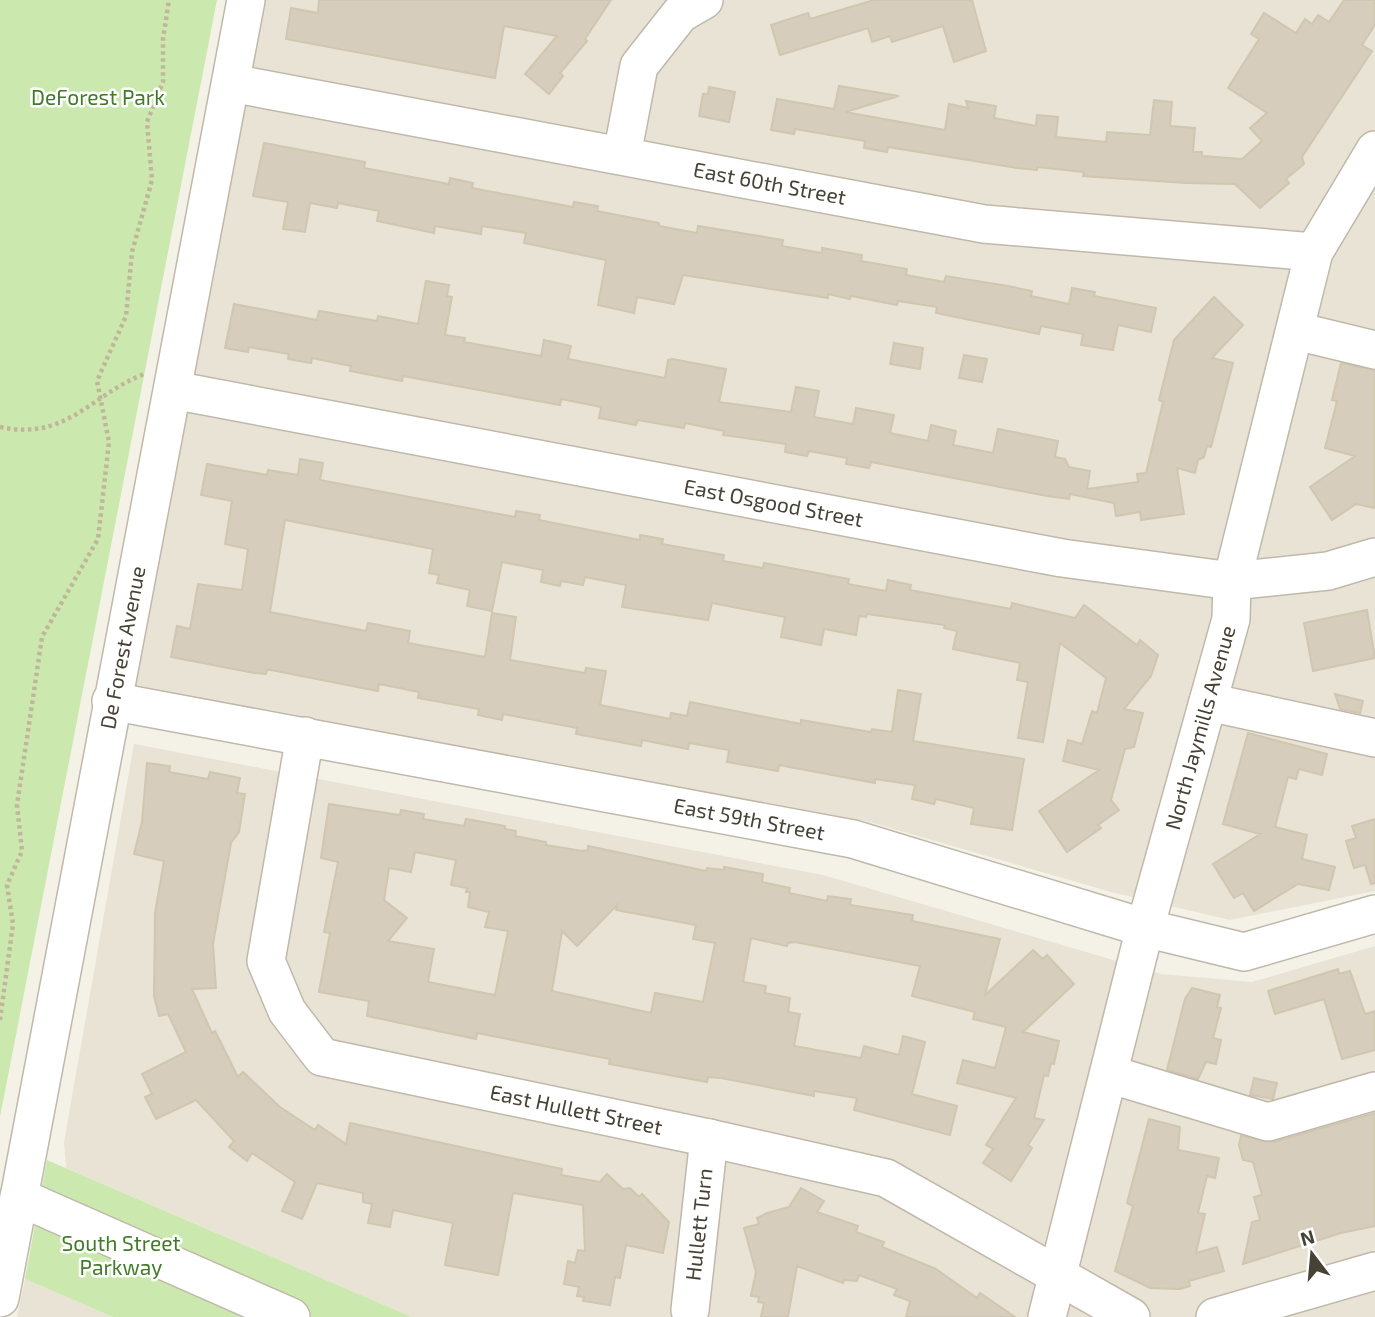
<svg xmlns="http://www.w3.org/2000/svg" width="1375" height="1317" viewBox="0 0 1375 1317" font-family="'Exo 2',sans-serif">
<style>
.residential{fill:#e8e3d5}
.green{fill:#cbe9af}
.building{fill:#d6cdbc;stroke:#d1c6af;stroke-width:2;fill-rule:evenodd}
.lines{fill:none;stroke-linecap:round;stroke-linejoin:round}
.minor-casing{stroke:#c0b9aa;stroke-width:40}
.path{stroke:#c2b69a;stroke-width:4.5;stroke-dasharray:3.5 3.5;stroke-linecap:butt}
.minor{stroke:#fff;stroke-width:37}
.labels{text-anchor:middle;stroke-width:5;stroke-linejoin:round;paint-order:stroke}
.park-label{font-size:21px;fill:#427b28;stroke:#fff}
.street-label{font-size:21px;fill:#474236;stroke:#fff}
</style>
<rect width="100%" height="100%" fill="#f4f1e7"/>
<path class="residential" d="M264 0H1375V891L1230 920 1111 892 866 821 136 685Z
M134 744 823 875 1161 974 1252 982 1375 946V1317H412L66 1168 64 1142Z
M25 1279 113 1317H17Z"/>
<path class="green" d="M0 0H217L0 1117Z
M47 1160 412 1317H113L25 1279Z"/>
<path class="building" d="M319 0H611L585 39 587 41 560 73 563 76 549 94 525 74 557 36 504 26 495 78 286 39 291 8 318 13Z
M874 0H972L986 51 954 62 943 26 892 42 890 36 872 42 868 28 780 55 771 25 808 13 810 19Z
M1344 0H1375V25L1362 45 1372 51 1302 157 1304 164 1286 179 1289 183 1260 208 1235 184 1186 183 1083 176 1084 172 1037 167V170L1017 168 888 147 887 152 864 148 865 141 795 129 794 134 771 130 777 99 834 109 839 86 899 96 845 112 945 130 949 104 968 108 966 101 996 106 994 118 1036 126 1037 115 1058 117 1056 137 1106 142 1107 132 1150 135 1154 100 1172 102 1170 126 1195 128 1193 152H1202V156L1242 159 1262 141 1250 128 1267 113 1228 88 1259 39 1251 34 1264 13 1296 33 1305 19 1312 24 1318 15 1329 22Z
M709 87 735 92 729 122 699 116 703 94H708Z
M264 143 365 162 364 168 449 184 450 178 473 183 472 188 573 207 574 202 598 206 597 211 659 223V226L697 233 698 226 783 240 782 246 822 253V248L862 255 861 261 907 269 906 275 944 282 946 276 1008 286 1032 291 1031 296 1069 304 1072 288 1095 292 1094 296 1156 308 1151 332 1118 325 1113 350 1081 345 1083 334 1041 326 1039 334 936 313 937 307 898 301 897 305 851 296 850 299 828 294V298L683 275 674 304 637 297 634 313 598 305 606 260 524 243 526 233 482 226 481 234 435 226 434 233 377 221 379 211 338 203 337 208 310 203 305 232 283 229 288 202 253 196Z
M426 281 449 285 447 296 452 297 445 335 465 338 464 342 541 356 544 340 571 346 568 359 665 378 668 360 672 359 726 369 719 402 791 412 796 387 819 391 814 417 853 424 856 408 894 415 890 433 928 441 931 425 956 431 953 445 993 453 998 429 1058 441 1055 457 1065 459 1069 467 1090 471 1087 489 1138 482 1137 474 1146 473 1163 402 1159 400 1174 340 1214 297 1243 325 1212 358 1233 363 1211 447 1207 446 1204 457 1198 460 1195 473 1177 468 1184 514 1141 520 1140 512 1116 516 1114 503 1070 494 1069 499 1047 496 871 462 869 468 846 464 847 458 809 451 807 456 785 452 786 444 723 435 724 431 685 423 684 428 638 420 636 425 599 418 601 407 561 399 560 405 403 376 402 381 350 371 351 366 312 358 311 363 288 359 289 354 249 347 248 352 225 348 234 304 317 320 319 311 377 321 378 316 418 324Z
M894 343 923 348 920 369 890 364Z
M964 355 987 359 982 382 959 378Z
M1341 363 1375 370V508L1356 504 1332 520 1310 487 1355 456 1325 448 1337 401 1332 400Z
M300 459 323 463 320 480 515 517 516 511 540 515 539 520 640 540V535L663 539 662 544 724 555 723 561 763 568 764 563 849 579 848 584 886 591 888 580 911 585 910 590 1011 609 1012 603 1075 618 1084 605 1137 645 1140 640 1158 655 1151 676 1124 709 1143 713 1134 747 1125 749 1111 800 1119 810 1098 825 1101 828 1067 852 1039 811 1099 770 1063 761 1068 740 1082 744 1092 711 1097 713 1106 678 1060 643 1043 742 1018 738 1028 682 1017 680 1020 663 953 649 957 631 944 628 945 625 867 614 866 617 859 616 856 635 824 629 821 645 781 637 785 617 712 603 708 620 622 607 626 585 585 577 583 585 561 581 560 586 541 582 543 570 502 562 492 611 467 606 470 590 437 583 439 575 429 573 433 549 285 520 270 612 366 631 368 623 410 631 408 643 485 657 492 613 516 617 510 660 585 673 586 668 606 671 600 705 670 719 671 713 687 716 690 702 801 724V720L871 732 872 729 892 732 898 690 921 694 913 741 1024 759 1012 830 971 824 974 808 936 799 934 804 912 799 915 785 875 779V783L779 765 778 771 727 762 729 750 689 743 688 749 642 740 641 746 576 734 577 728 503 714 502 720 478 715 479 709 418 698 419 692 379 684 378 691 271 670H267L266 674 254 673 171 657 177 626 190 629 198 584 242 590 248 549 225 544 232 501 201 495 207 464 267 475 268 470 298 475Z
M1367 610 1375 658 1313 671 1304 623Z
M1335 694 1363 701 1360 713 1340 709Z
M1248 733 1327 754 1322 775 1299 769 1296 779 1288 777 1275 827 1307 835 1302 859 1335 867 1329 890 1298 884 1254 911 1243 893 1234 898 1213 864 1260 834 1223 824Z
M147 763 170 766 169 772 208 779 210 772 240 778 237 793 245 794 239 832 231 843 213 944 216 988 192 989 212 1033 215 1031 238 1077 243 1072 280 1107 315 1130 318 1125 346 1144 350 1123 562 1169 561 1175 600 1182 607 1174 623 1189 630 1188 639 1197 642 1194 669 1222 663 1253 626 1245 620 1278 615 1277 610 1305 583 1301 584 1297 577 1296 579 1287 564 1284 568 1261 575 1263 578 1250 585 1251 583 1205 513 1193 498 1275 445 1265 453 1223 393 1210 390 1227 368 1223 372 1204 363 1202V1193L317 1183 302 1219 282 1211 295 1182 252 1153 247 1161 229 1147 234 1141 196 1100 156 1119 145 1097 152 1094 142 1074 186 1052 168 1014 159 1016 154 996 155 913 164 861 134 854 142 822Z
M329 804 400 815 401 810 424 814 423 819 464 826 466 819 505 826V829L516 831 515 836 546 842V845L582 851 588 850V846L706 871 707 868 724 870V867L763 874 762 882 790 888 789 893 827 901 828 896 851 899 850 905 913 915 912 921 1000 939 985 995 1033 950 1043 959 1047 955 1074 984 1023 1032 1059 1041 1054 1064 1051 1063 1048 1076 1044 1075 1034 1118 1044 1120 1028 1145 1032 1148 1011 1181 983 1163 993 1149 986 1145 1016 1098 957 1083 963 1060 995 1068 1006 1027 973 1019 975 1012 912 996 920 966 795 942 788 943 787 946 751 938 743 982 766 986 765 993 790 998 788 1012 800 1014 794 1046 861 1058 864 1046 899 1055 903 1036 925 1042 912 1094 957 1106 950 1135 854 1110 857 1098 814 1091V1096L721 1078 708 1077 707 1082 609 1064 610 1059 548 1047 477 1033 476 1039 367 1016 369 1001 319 992 330 933 324 932 338 862 321 858ZM415 852 456 860 451 885 467 888 466 892H470L468 907 489 912 485 927 508 931 495 995 428 982 434 949 388 941 407 918 384 900 389 868 411 872ZM617 905 616 910 696 925 693 939 715 943 703 1002 655 993 651 1013 552 991 562 931 577 946Z
M1375 819V883L1371 884 1365 865 1354 868 1346 841 1356 838 1352 826Z
M1338 969 1339 974 1350 971 1365 1014 1375 1011V1050L1342 1059 1324 999 1275 1014 1268 991Z
M1192 988 1220 995 1217 1007 1221 1008 1213 1038 1221 1040 1216 1064 1206 1062 1198 1079 1167 1070 1185 999Z
M1254 1078 1277 1083 1273 1099 1250 1095Z
M1375 1113V1226L1341 1233 1243 1264 1252 1222 1260 1220 1254 1197 1262 1195 1253 1162 1243 1160 1239 1145 1241 1136 1274 1142Z
M1149 1119 1180 1127 1178 1150 1219 1158 1215 1178 1207 1176 1198 1213 1205 1214 1196 1253 1217 1247 1224 1271 1189 1281 1190 1286 1180 1289 1150 1288 1115 1271 1133 1206 1127 1203Z
M801 1188 824 1201 817 1212 858 1226 856 1232 884 1242 882 1247 936 1269 977 1298 980 1293 1015 1317H906L910 1301 894 1295 897 1289 859 1275 857 1281 844 1280 843 1283 797 1266 788 1317H761L764 1303 758 1302 759 1297 751 1296 756 1272 744 1228 759 1224 757 1218 767 1213 789 1207Z"/>
<g class="lines">
<g class="minor-casing">
<g id="minor">
<path id="s1" d="M231 83 984 224 1314 252"/>
<path d="M622 155 639 66 680 14 704 0"/>
<path d="M1296 331 1375 350"/>
<path id="s2" d="M173 390 1062 558 1232 581 1328 571 1375 557"/>
<path id="s3" d="M111 701 853 839 1145 928 1244 952 1375 914"/>
<path d="M1208 702 1375 738"/>
<path id="s4" d="M305 736 266 961 287 1011 322 1057 709 1138 886 1178 1131 1317"/>
<path d="M1109 1074 1268 1122 1375 1091"/>
<path d="M19 1197 291 1317"/>
<path id="s5" d="M0 1298 246 0"/>
<path id="s6" d="M690 1310 709 1138"/>
<path id="s7" d="M1047 1317 1145 928 1231 619 1232 581 1314 252 1375 150"/>
<path d="M1215 1317 1375 1271"/>
</g>
</g>
<path class="path" d="M0 427C67 441 89 396 144 374
M0 1020 13 924 7 885 22 851 17 805 42 637 98 539 109 442 97 381 126 316 132 252 152 180 147 122 163 82V39L169 0"/>
<use href="#minor" class="minor"/>
</g>
<g class="labels">
<g class="park-label">
<text x="98" y="105">DeForest Park</text>
<text x="121" y="1251">South Street<tspan x="121" dy="24">Parkway</tspan></text>
</g>
<g class="street-label">
<text dy="7" stroke="none"><textPath href="#s1" startOffset="548">East 60th Street</textPath></text>
<text dy="7" stroke="none"><textPath href="#s2" startOffset="611">East Osgood Street</textPath></text>
<text dy="7" stroke="none"><textPath href="#s5" startOffset="662">De Forest Avenue</textPath></text>
<text dy="7" stroke="none"><textPath href="#s7" startOffset="609">North Jaymills Avenue</textPath></text>
<text dy="7" stroke="none"><textPath href="#s3" startOffset="649">East 59th Street</textPath></text>
<text dy="7" stroke="none"><textPath href="#s4" startOffset="600">East Hullett Street</textPath></text>
<text dy="7" stroke="none"><textPath href="#s6" startOffset="86">Hullett Turn</textPath></text>
</g>
</g>
<g transform="translate(1312 1254) rotate(344)" stroke="#ffffff" stroke-width="5" paint-order="stroke">
<path d="M0-5L12 26L0 18L-12 26Z" fill="#474236"/>
<text y="-10" font-size="19" font-weight="bold" text-anchor="middle" fill="#474236">N</text>
</g>
</svg>
